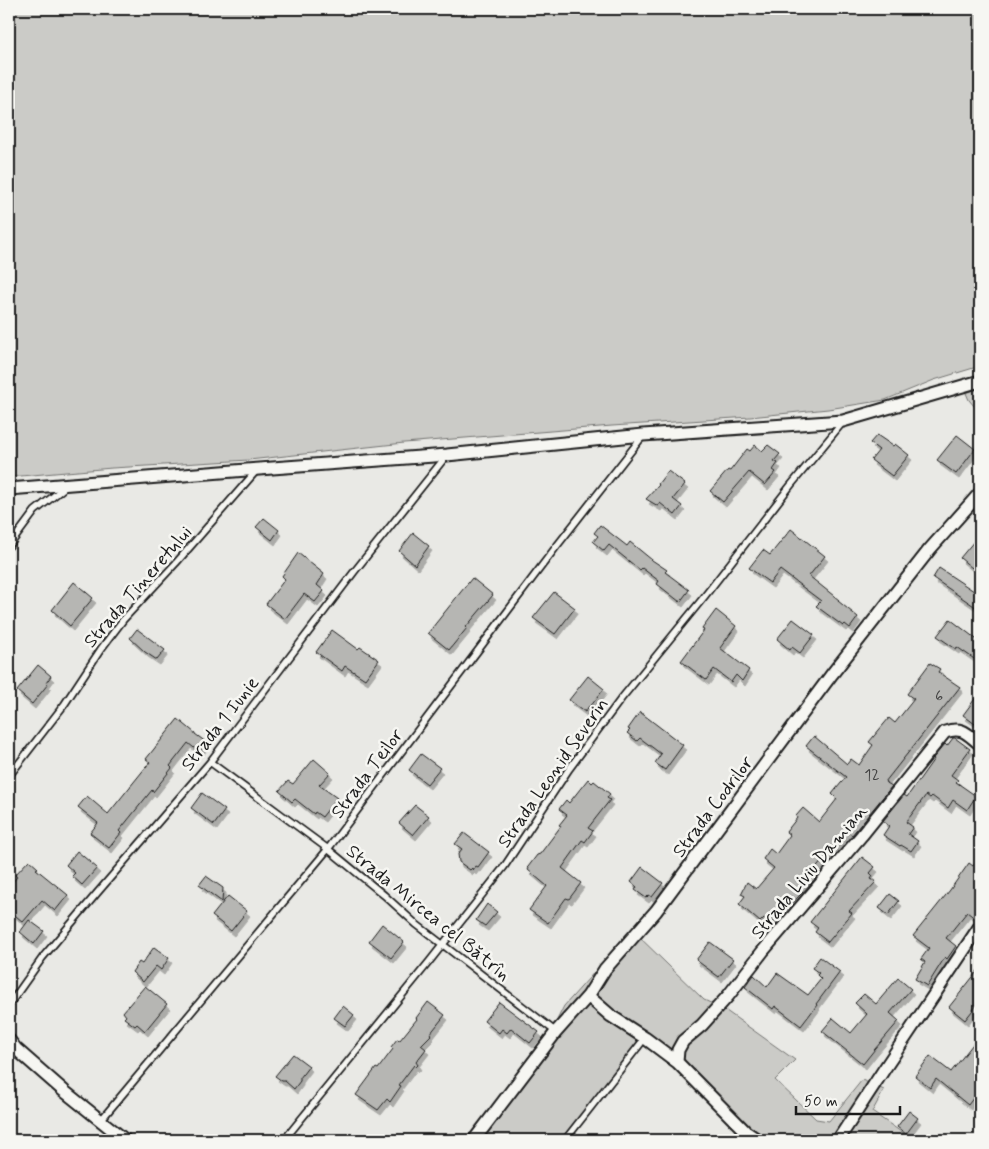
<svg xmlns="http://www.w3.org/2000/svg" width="989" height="1149" viewBox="0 0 989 1149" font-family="Mynerve,sans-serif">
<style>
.green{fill:#cbcbc7;stroke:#747472}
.building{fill:#b6b6b3;stroke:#1c1c1c;filter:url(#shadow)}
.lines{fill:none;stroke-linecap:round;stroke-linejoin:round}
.lane-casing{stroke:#1c1c1c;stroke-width:9}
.street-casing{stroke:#1c1c1c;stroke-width:15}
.path{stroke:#1c1c1c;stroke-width:2.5;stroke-dasharray:4 4;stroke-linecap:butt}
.lane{stroke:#f6f6f2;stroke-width:5.5}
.street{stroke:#f6f6f2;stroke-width:11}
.labels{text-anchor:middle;stroke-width:5;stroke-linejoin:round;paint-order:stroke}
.number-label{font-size:16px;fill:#424242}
.street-label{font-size:19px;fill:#1c1c1c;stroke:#f6f6f2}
</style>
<defs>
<filter id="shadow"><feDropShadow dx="3" dy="5" stdDeviation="0" flood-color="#0004"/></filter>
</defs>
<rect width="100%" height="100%" fill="#e9e9e5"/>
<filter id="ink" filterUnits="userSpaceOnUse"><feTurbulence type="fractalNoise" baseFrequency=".02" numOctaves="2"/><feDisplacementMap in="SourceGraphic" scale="10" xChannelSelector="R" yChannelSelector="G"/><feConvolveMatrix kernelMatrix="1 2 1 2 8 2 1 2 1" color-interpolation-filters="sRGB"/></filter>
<g filter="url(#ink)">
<path class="green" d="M9 9H980V366L934 380 885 400 828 409 750 417 612 426 404 443 249 460 112 468 9 477Z
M980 388V413L969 400 966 393Z
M632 930 704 1000 722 1008 795 1060 775 1080 816 1119 829 1121 862 1080 884 1090 872 1112 913 1140H755L646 1034 566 1140H467L557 1020 564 1006Z"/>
<path class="building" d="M877 435 893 446 895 444 909 455 892 476 871 460 879 450 870 443Z
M957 435 975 449 956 474 937 460Z
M755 445 762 451 768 445 780 454 774 461 778 463 773 470 776 472 765 485 749 472 723 502 710 491 728 470 730 471 747 449 750 451Z
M668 471 685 484 673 499 682 506 675 515 660 503 658 506 646 499 659 485 658 484Z
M264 518 279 530 272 540 256 527Z
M600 525 627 546 630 542 652 560 667 570 665 572 689 590 680 602 657 584 659 581 642 568 640 570 609 545 604 551 593 542 598 536 594 533Z
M791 529 825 556 809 576 839 600 838 601 858 617 850 628 845 624 843 626 816 606 821 601 780 570 770 583 749 568 763 550 770 555Z
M413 533 429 546 415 565 399 551Z
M980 534V558L972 568 960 558Z
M298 553 324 574 317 585 324 591 315 602 304 594 285 619 266 604 285 579 282 576Z
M939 568 980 595V610L933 578Z
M472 578 493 595 466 627 467 628 449 650 428 633Z
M74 582 93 598 70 626 52 610Z
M554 592 575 608 555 634 533 618Z
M716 610 736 626 720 648 749 670 742 681 736 675 731 682 714 669 706 680 681 661 704 630 702 629Z
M793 619 814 635 800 653 792 647 790 650 777 639Z
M950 619 980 642V663L957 647 956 649 937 636Z
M137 629 165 650 157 660 145 652 130 638Z
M332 630 358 649 360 647 379 660 365 679 345 666 342 671 316 652Z
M930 663 940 669 938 672 960 687 885 782 892 786 856 830 852 835 847 832 812 873 816 878 784 912 782 910 772 924 764 918 760 922 739 904 745 896 741 894 747 882 756 889 774 868 763 859 770 849 776 854 790 835 786 832 797 818 796 816 803 808 819 822 837 799 832 794 846 777 806 746 814 736 847 764 851 759 859 765 873 745 869 742 889 718 895 723 914 699 907 694Z
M38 665 51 676 46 683 48 684 32 704 17 691Z
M588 676 604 689 590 707 589 706 585 712 569 700Z
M980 692V717L975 724 963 715Z
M640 712 683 745 665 770 655 763 661 754 640 738 637 741 627 733 630 730 628 729Z
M178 719 195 733V734L206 742 199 752 188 743 170 766 172 768 153 792 152 790 119 831 121 833 109 848 90 833 98 823 78 807 87 796 108 814 150 762 146 759Z
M953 738H955L970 749 951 775 958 780 956 782 976 796 967 810 953 800 948 808 932 796 930 798 926 795 906 822 913 827 908 834 918 841 911 851 901 845 900 846 883 835 889 826 883 821 904 795 907 797 934 759 933 758 945 744 947 746Z
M421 754 440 768 427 784 409 770Z
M314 759 330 773 319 785 337 798 322 817 315 812 314 814 295 799 292 802 279 791 288 781 293 784Z
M588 779 592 783 594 781 610 794 607 798 610 800 588 828 593 831 585 842 582 840 562 868 581 883 569 899 566 898 548 923 529 910 547 886 528 870 529 868 528 867 537 855 540 854 561 826 559 825 567 815 559 809 566 800 569 803Z
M202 793 225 810 214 825 191 808Z
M415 805 429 816 413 835 399 823Z
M464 833 489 852 478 867 476 866 473 870 472 868 470 870 459 862 458 854 462 849 455 844Z
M77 851 97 868 82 885 72 876 75 873 66 865Z
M862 857 875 867 870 873 873 876 871 879 876 882 849 911 852 913 828 942 815 932 818 928 810 922Z
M980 857V913L976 919 967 912 946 938 956 946 947 959 945 957 927 986 915 979 925 962 921 959 929 948 913 936 950 890 969 863 973 866Z
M29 860 38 868 36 869 68 895 55 911 42 900 23 922 9 910V886L17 877 15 875Z
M642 867 663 883 652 897 649 895 646 898 635 890 637 887 631 882Z
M206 876 223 888 222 902 199 885Z
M890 894 899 901 888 915 879 908Z
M228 896 247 911 231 931 212 916Z
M487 904 497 912 485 926 476 920Z
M29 920 44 931 34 944 20 932Z
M382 924 404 942 391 958 369 941Z
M710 942 733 959 719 977 696 960Z
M154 947 169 958 161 970 156 966 143 982 132 972 139 962 142 964Z
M820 957 840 972 816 1004 817 1005 801 1026 775 1006 773 1009 745 987 754 975 767 987 777 973 808 995 821 979 817 975 819 973 812 968Z
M980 968V1001L965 1020 949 1007Z
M898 978 911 989 890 1013 899 1021 875 1049 863 1064 822 1031 833 1018 851 1033 867 1014 855 1003 864 994 876 1004Z
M145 986 167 1004 145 1031 137 1024 135 1026 124 1018 126 1016 123 1012Z
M428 1002 445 1015 430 1034 431 1035 421 1045 426 1049 416 1062 418 1065 416 1067 414 1065 399 1085 401 1086 390 1102 387 1099 378 1110 356 1095 376 1068 378 1069 393 1049 391 1047 397 1039 400 1040 417 1019 416 1018Z
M499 1002 539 1032 530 1043 511 1028 507 1033 502 1029 499 1033 484 1021Z
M343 1006 354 1015 345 1026 334 1018Z
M980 1035V1089L968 1105 936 1079 930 1088 915 1076 930 1056 951 1072Z
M293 1054 309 1066 300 1078V1081L294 1089 285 1081H282L275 1076Z
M909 1111 918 1118 906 1134 897 1127Z"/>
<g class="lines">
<g class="lane-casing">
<path id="lane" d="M9 546 35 511 65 487
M210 762 328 849 384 895 416 924 556 1032
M9 776 64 705 101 649 123 620 176 563 257 470
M9 1005 43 957 98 892 210 762 354 572 447 455
M101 1120 328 849 556 547 642 437
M284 1140 429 962 504 867 569 769 621 699 704 597 791 485 843 422
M565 1140 645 1038
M738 1140 746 1132"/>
</g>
<g class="street-casing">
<path id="street" d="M9 489 259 469 447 455 643 435 843 421 980 381
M588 996 611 1016 645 1038 677 1062 746 1132 758 1140
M9 1040 16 1049 64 1091 125 1140
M677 1062 678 1050 683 1041 702 1025 728 996 763 951 862 835 945 732C963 726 967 734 980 744
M474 1140 556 1032 588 996 605 969 656 911 832 674 930 549 980 493
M838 1140 885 1068 980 926"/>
</g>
<path class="path" d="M253 9 269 11 284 9"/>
<use href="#lane" class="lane"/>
<use href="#street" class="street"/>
</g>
</g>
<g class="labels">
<g class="number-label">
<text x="939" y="701">6</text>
<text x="872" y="780">12</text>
</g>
<g class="street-label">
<text transform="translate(137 586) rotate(-49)" y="7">Strada Tineretului</text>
<text transform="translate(219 723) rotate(-52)" y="7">Strada 1 Iunie</text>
<text transform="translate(552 772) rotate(-55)" y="7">Strada Leonid Severin</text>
<text transform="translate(366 773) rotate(-53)" y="7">Strada Teilor</text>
<text transform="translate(712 806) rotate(-53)" y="7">Strada Codrilor</text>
<text transform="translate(808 871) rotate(-50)" y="7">Strada Liviu Damian</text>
<text transform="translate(429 912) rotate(39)" y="7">Strada Mircea cel Bătrîn</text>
</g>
</g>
<rect width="989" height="1149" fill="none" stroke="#f6f6f2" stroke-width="30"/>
<rect x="15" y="15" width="959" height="1119" fill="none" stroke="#1c1c1c" stroke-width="2" filter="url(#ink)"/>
<path d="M796 1106v8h104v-8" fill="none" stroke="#1c1c1c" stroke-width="2.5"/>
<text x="804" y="1106" font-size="15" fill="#1c1c1c" stroke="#f6f6f2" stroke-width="4" paint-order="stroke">50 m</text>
</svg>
